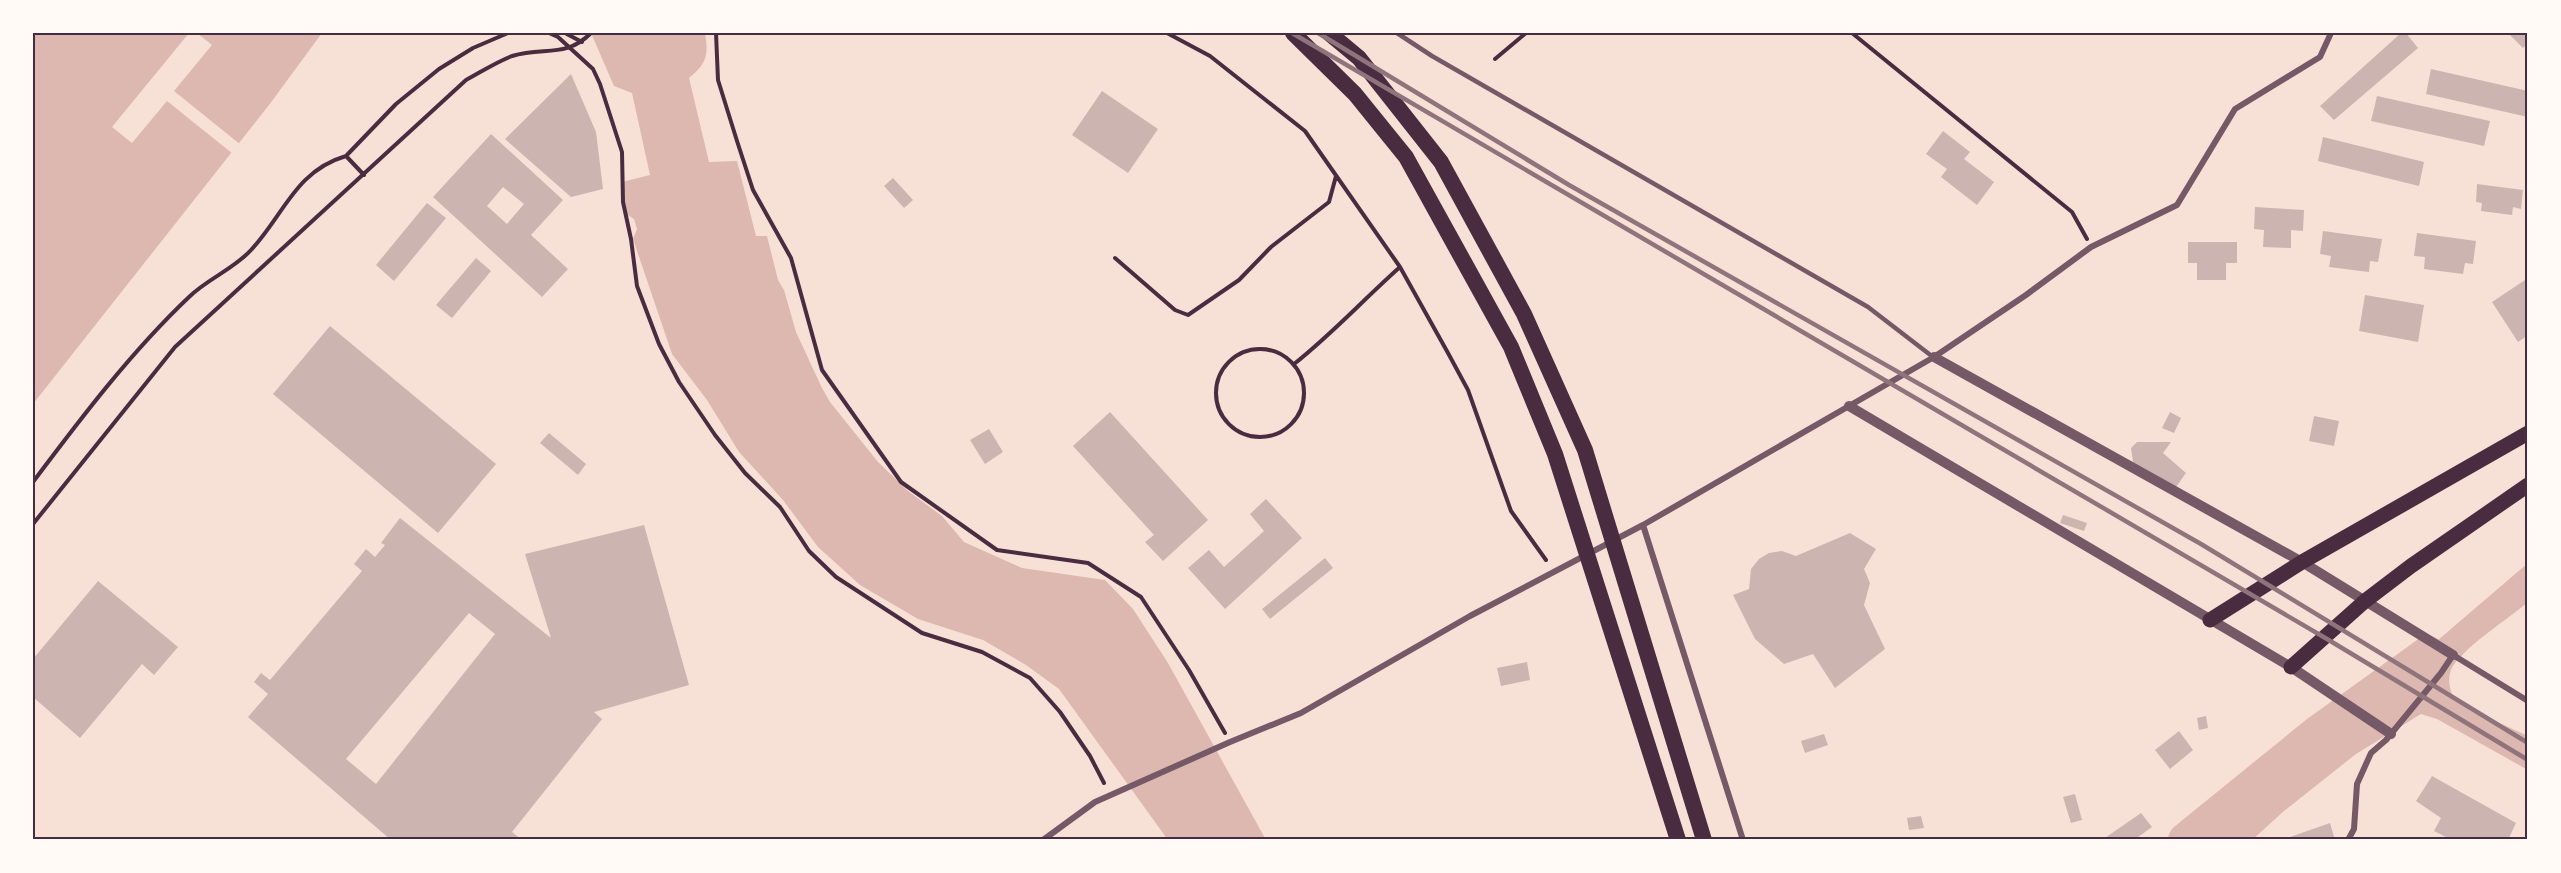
<svg xmlns="http://www.w3.org/2000/svg" width="2561" height="873" viewBox="0 0 2561 873" font-family="Jost,sans-serif">
<style>
.water{fill:#dcb8b0}
.pier{fill:#f7e1d7}
.lines{fill:none;stroke-linecap:round;stroke-linejoin:round}
.river{stroke:#dcb8b0;stroke-width:34}
.building{fill:#ccb4b1;fill-rule:evenodd}
.path{stroke:#4a2c40;stroke-width:4}
.service{stroke:#755966;stroke-width:4.5}
.minor{stroke:#755966;stroke-width:6}
.tertiary{stroke:#755966;stroke-width:10}
.primary{stroke:#4a2c40;stroke-width:15}
.trunk{stroke:#4a2c40;stroke-width:16}
.rail{stroke:#8f747c;stroke-width:4.5}
.neatline{fill:none;stroke:#4a2c40;stroke-width:2}
</style>
<rect width="100%" height="100%" fill="#f7e1d7"/>
<path class="water" d="M33 33H322L269 105 33 404Z
M591 33H705C709 56 706 64 689 78L709 162 737 161 756 236H767L778 280 784 290 796 332 822 388 830 402 878 462 908 491 942 516 964 542 1022 568 1105 580 1133 609 1168 663 1266 840H1168L1059 689 1026 665 983 640 918 619 860 585 818 547 783 500 739 452 707 400 672 354 633 239 637 229 634 219 626 214 622 182 650 175 632 93 614 86Z
M2528 563V602C2507 620 2468 644 2453 666 2447 675 2448 692 2457 701 2468 711 2512 728 2528 736V770L2437 719 2421 714 2356 754 2284 811 2252 840H2201L2243 807Z"/>
<path class="pier" d="M189 33H197L212 45 174 91 241 145 233 154 167 101 132 143 112 127Z"/>
<g class="lines">
<path class="river" d="M2185 840 2318 732 2428 653"/>
</g>
<path class="building" d="M2401 33H2406L2418 48 2334 120 2320 106Z
M2508 33H2528V43L2523 48Z
M2431 69 2528 91V117L2426 94Z
M571 74 596 132 603 189 571 197 505 139Z
M1102 91 1158 129 1128 173 1072 135Z
M2377 96 2490 121 2484 146 2371 121Z
M1943 131 1970 152 1964 159 1994 182 1977 205 1941 177 1947 169 1926 154Z
M491 134 563 200 531 235 568 269 542 297 433 197ZM503 187 524 204 507 224 487 206Z
M2323 137 2424 162 2419 186 2318 161Z
M893 178 913 200 904 208 884 186Z
M2477 184 2523 190 2521 209 2513 207 2512 215 2481 211 2482 203 2476 202Z
M427 203 446 218 394 281 376 265Z
M2255 207 2304 210 2303 231 2291 230V248L2263 247 2264 230 2254 229Z
M2323 231 2382 239 2378 262 2370 261 2369 272 2329 267 2331 256 2320 254Z
M2417 233 2476 241 2473 264 2465 263 2463 274 2424 269 2425 257 2414 256Z
M2188 242H2237V263H2226V280H2197V263H2188Z
M476 258 491 271 452 318 436 305Z
M2528 278V335L2518 342 2492 302Z
M2365 295 2424 305 2418 342 2359 331Z
M330 326 496 464 438 533 273 394Z
M1110 412 1208 520 1163 561 1145 542 1154 535 1073 446Z
M2170 412 2181 418 2174 433 2162 428Z
M2314 416 2339 421 2334 446 2309 441Z
M989 429 1003 452 985 464 970 440Z
M549 433 586 464 578 475 540 443Z
M2137 442H2171L2163 453 2186 473 2171 494 2134 468 2131 448Z
M1266 499 1302 538 1225 609 1188 568 1209 550 1224 567 1264 531 1250 514Z
M2063 515 2087 523 2084 531 2060 523Z
M400 518 551 638 525 554 644 525 689 685 594 712 602 719 512 832 522 840H391L248 717 268 694 254 682 261 673 270 680 362 571 354 564 366 549 375 557 385 545 381 543ZM469 613 495 634 376 784 346 759Z
M1850 533 1876 549 1864 569 1870 583 1864 605 1885 649 1835 688 1813 654 1784 664 1755 639 1733 595 1749 589 1751 569 1759 559 1769 553 1782 551 1796 556Z
M1325 558 1333 568 1270 619 1262 609Z
M98 581 178 647 154 675 142 664 80 738 33 697V659Z
M1527 662 1530 680 1501 686 1497 668Z
M2206 716 2208 728 2199 730 2197 718Z
M2179 731 2193 750 2170 769 2155 750Z
M1824 734 1828 745 1805 753 1801 741Z
M2432 776 2516 823 2508 840H2452L2434 831 2441 818 2416 801Z
M2075 794 2082 820 2071 823 2063 797Z
M2141 813 2152 827 2134 840H2102Z
M1921 816 1924 828 1909 830 1907 818Z
M2330 823 2335 840H2291L2290 837Z"/>
<g class="lines">
<path class="path" d="M549 33 558 37 593 69 600 84 622 152 623 202 631 239 637 286 659 344 679 382 715 435 745 473 780 507 809 551 836 577 922 633 982 652 1030 678 1060 712 1090 756 1104 783
M565 33 582 42
M716 33 718 80 737 141 753 190 791 258 822 370 901 482 997 550 1088 563 1141 597 1189 670 1225 733
M1167 33 1210 56 1305 131 1400 267 1448 353 1468 390 1511 511 1546 560
M1852 33 2072 212 2087 239
M1495 59 1526 33
M364 175 346 156 396 104 439 69 473 48 508 33
M1115 258 1175 310 1188 315 1239 280 1271 247 1329 202 1336 176
M1216 393a44 44 0 1 1 88 0a44 44 0 1 1-88 0Z
M1294 364C1332 334 1364 299 1400 267
M33 482C81 418 131 352 189 297 207 279 234 269 251 250 284 215 295 171 346 156
M33 524 175 347 466 80C481 72 496 62 512 56 544 46 565 59 591 33"/>
<path class="service" d="M1397 33 1432 56 1868 307 1933 357"/>
<path class="minor" d="M1643 525 1743 840
M1043 840 1095 802 1230 742 1301 713 1470 616 1643 525 1934 357 2026 295 2091 247 2177 205 2235 109 2320 57 2331 33
M2348 840 2354 829 2357 784 2371 753 2386 740 2441 673 2453 655 2528 701"/>
<path class="tertiary" d="M1934 357 2302 562 2453 655
M1849 406 2291 667 2391 734"/>
<path class="primary" d="M2210 620 2302 562 2528 433
M2291 667 2365 601 2411 566 2528 485"/>
<path class="trunk" d="M1293 33 1355 94 1406 157 1511 347 1555 454 1678 840
M1329 33 1359 58 1441 162 1524 314 1585 450 1704 840"/>
<path class="rail" d="M1292 33 2327 639 2528 760
M1318 33 1569 185 2201 544 2528 743"/>
</g>
<rect width="2561" height="873" fill="none" stroke="#fffaf5" stroke-width="69"/>
<rect x="34" y="34" width="2492" height="804" class="neatline"/>
</svg>
